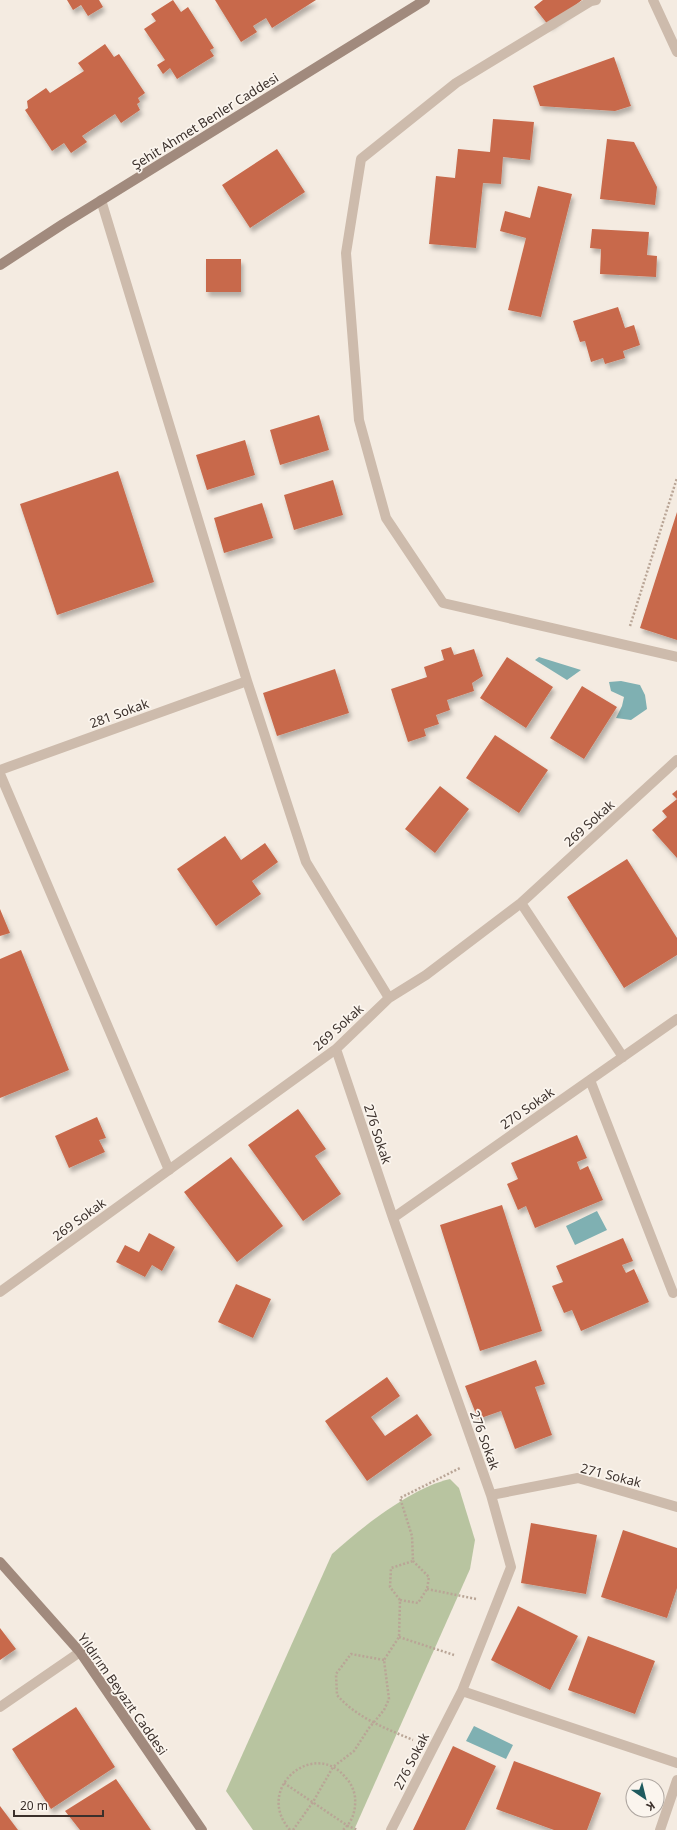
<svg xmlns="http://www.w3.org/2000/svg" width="677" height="1830" viewBox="0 0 677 1830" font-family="'Noto Sans',sans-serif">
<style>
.green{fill:#b8c4a0}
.water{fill:#7fb0b2}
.building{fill:#c8694b;filter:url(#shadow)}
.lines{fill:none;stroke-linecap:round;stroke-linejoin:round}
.path{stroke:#b9a596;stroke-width:2.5;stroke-dasharray:2 2;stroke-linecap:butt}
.lane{stroke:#cdbbac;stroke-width:10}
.street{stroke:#cdbbac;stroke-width:10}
.secondary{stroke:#a18a7d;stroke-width:10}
.labels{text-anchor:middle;stroke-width:3.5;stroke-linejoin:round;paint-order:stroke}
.street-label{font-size:13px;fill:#3b302b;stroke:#fbf5ee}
</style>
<defs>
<filter id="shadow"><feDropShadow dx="2.5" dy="4.5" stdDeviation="2" flood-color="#0004"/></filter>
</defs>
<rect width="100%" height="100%" fill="#f4ebe1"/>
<path class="green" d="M450 1479 459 1488 475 1540 470 1569 354 1830H253L226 1791 332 1554C362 1527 411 1488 450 1479Z"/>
<path class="water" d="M539 657 581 670 567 680 535 660Z
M621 681 640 685 645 695 647 709 631 720 616 718 622 706 624 697 611 691 609 682Z
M597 1211 607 1230 575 1245 566 1226Z
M474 1726 513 1745 506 1759 466 1741Z"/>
<path class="building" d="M67 0H99L103 7 88 16 81 5 73 10Z
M173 0 181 12 188 7 214 48 210 50 214 56 177 79 170 68 163 74 157 65 165 60 144 29 156 21 151 14Z
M215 0H316L272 28 266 18 253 26 257 32 241 42Z
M543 0H582L549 26 534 7Z
M105 44 114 57 119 54 145 93 138 98 140 102 137 104 140 110 121 123 115 114 82 136 87 142 71 153 64 143 52 151 25 110 28 108 27 101 46 88 50 93 84 71 78 63Z
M614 57 631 106 615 111 540 106 533 86Z
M493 119 534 122 530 160 503 157 501 184 483 183 476 248 429 244 436 176 455 178 458 149 490 152Z
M607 139 634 142 657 187 655 205 600 199Z
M277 149 305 192 250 228 222 185Z
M538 186 572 194 541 317 508 310 526 238 500 231 505 211 530 218Z
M592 229 649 232 647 255 657 256 656 277 600 274 601 249 590 248Z
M206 259H241V292H206Z
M618 307 625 328 634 325 640 345 623 351 625 358 605 364 603 358 591 362 585 341 580 342 573 321Z
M319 415 329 450 280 465 270 430Z
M245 440 255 475 207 490 196 455Z
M118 471 154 582 57 615 20 504Z
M333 480 343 515 294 530 284 495Z
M262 503 273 538 224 553 214 518Z
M677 512V640L640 628Z
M451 647 454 655 474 649 483 676 472 683 474 691 447 700 450 710 436 715 439 724 424 729 426 736 408 742 391 689 427 677 424 667 444 660 441 650Z
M507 657 553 687 526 728 480 698Z
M335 669 349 713 277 736 263 693Z
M582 686 617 707 584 759 550 738Z
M495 735 548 770 519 813 466 778Z
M440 786 469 809 435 853 405 829Z
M677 790V858L652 830 667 817 662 811 677 799 672 794Z
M225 836 241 860 265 843 278 862 252 881 261 894 216 926 177 869Z
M627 859 677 938V955L624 988 567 897Z
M0 909 10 933 0 936Z
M21 950 69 1070 0 1098V959Z
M298 1109 326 1149 315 1156 341 1194 303 1221 248 1145Z
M97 1117 106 1138 99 1140 105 1152 69 1168 55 1136Z
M577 1135 587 1158 577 1162 580 1170 588 1166 603 1200 535 1228 526 1206 518 1210 507 1184 518 1179 511 1163Z
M231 1157 283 1226 237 1262 184 1192Z
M502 1205 542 1331 480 1351 440 1225Z
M149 1233 175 1247 162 1271 152 1265 145 1277 116 1262 125 1245 139 1252Z
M623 1238 633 1261 622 1265 626 1273 634 1269 649 1302 581 1331 572 1310 564 1313 552 1286 563 1282 556 1266Z
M236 1284 271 1299 253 1338 218 1322Z
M536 1360 545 1384 535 1387 552 1435 515 1449 501 1411 478 1419 465 1386Z
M387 1377 400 1396 371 1417 385 1436 417 1414 432 1435 367 1481 325 1421Z
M531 1523 597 1535 586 1594 521 1583Z
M623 1530 677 1548V1588L667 1618 601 1597Z
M518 1606 578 1636 550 1690 491 1660Z
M0 1628 16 1649 0 1660Z
M588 1636 655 1661 635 1714 568 1690Z
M76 1707 115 1767 51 1809 12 1749Z
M453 1746 496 1766 465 1830H413Z
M514 1761 601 1793 587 1830H554L496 1809Z
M116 1779 151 1830H80L65 1811Z
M0 1806 18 1830H0Z"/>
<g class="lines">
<path class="path" d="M630 626 677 478
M427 1589 476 1599
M400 1600 418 1603 427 1589 429 1577 413 1561
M399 1637 454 1655
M384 1660 351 1654 336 1674 337 1695C357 1718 385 1728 413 1740
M284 1783 348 1826 358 1830
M290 1830C253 1788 315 1738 346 1778 351 1783 354 1790 355 1797 356 1810 353 1821 343 1830
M293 1830 313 1802 333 1767 354 1751 369 1728 384 1710 389 1699 384 1660 399 1637 400 1600 390 1587 391 1568 413 1561 412 1536 400 1498 460 1468"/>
<path class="lane" d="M0 774 169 1170"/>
<path class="street" d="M596 0 591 1 456 83 361 159 346 253 359 420 386 518 443 603 677 657
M653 0 677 52
M101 200 247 681 306 862 389 998
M0 770 247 681
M521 903 623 1057
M336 1049 393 1218 491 1495 511 1567 462 1691 391 1830
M590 1080 673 1293
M393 1218 677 1019
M0 1292 336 1049 389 998 426 975 521 903 677 760
M491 1495 578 1478 677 1507
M462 1691 677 1763
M0 1707 80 1652
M660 1830 677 1780"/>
<path class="secondary" d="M0 265 63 224 425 0
M0 1562 80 1652 202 1830"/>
</g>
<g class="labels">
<g class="street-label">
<text transform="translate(205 121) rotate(-32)" y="5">Şehit Ahmet Benler Caddesi</text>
<text transform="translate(119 713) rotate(-20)" y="5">281 Sokak</text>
<text transform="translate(589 823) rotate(-42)" y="5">269 Sokak</text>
<text transform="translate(338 1027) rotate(-42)" y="5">269 Sokak</text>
<text transform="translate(527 1108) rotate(-35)" y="5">270 Sokak</text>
<text transform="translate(378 1134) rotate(72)" y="5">276 Sokak</text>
<text transform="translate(79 1219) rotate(-36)" y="5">269 Sokak</text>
<text transform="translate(485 1440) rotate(70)" y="5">276 Sokak</text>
<text transform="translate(611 1475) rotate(14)" y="5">271 Sokak</text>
<text transform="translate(123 1694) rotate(55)" y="5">Yıldırım Beyazıt Caddesi</text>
<text transform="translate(411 1761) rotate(-63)" y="5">276 Sokak</text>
</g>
</g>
<g transform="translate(645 1798) rotate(145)"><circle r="19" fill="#fbf5ee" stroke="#aea6a0"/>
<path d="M0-3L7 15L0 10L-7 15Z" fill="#1f5a5e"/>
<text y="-6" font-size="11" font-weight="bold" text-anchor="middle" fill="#3b302b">K</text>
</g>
<path d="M14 1810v6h89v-6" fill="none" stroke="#3b302b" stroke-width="2"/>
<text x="20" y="1810" font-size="12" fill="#3b302b" stroke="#fbf5ee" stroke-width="3" paint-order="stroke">20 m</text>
</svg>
